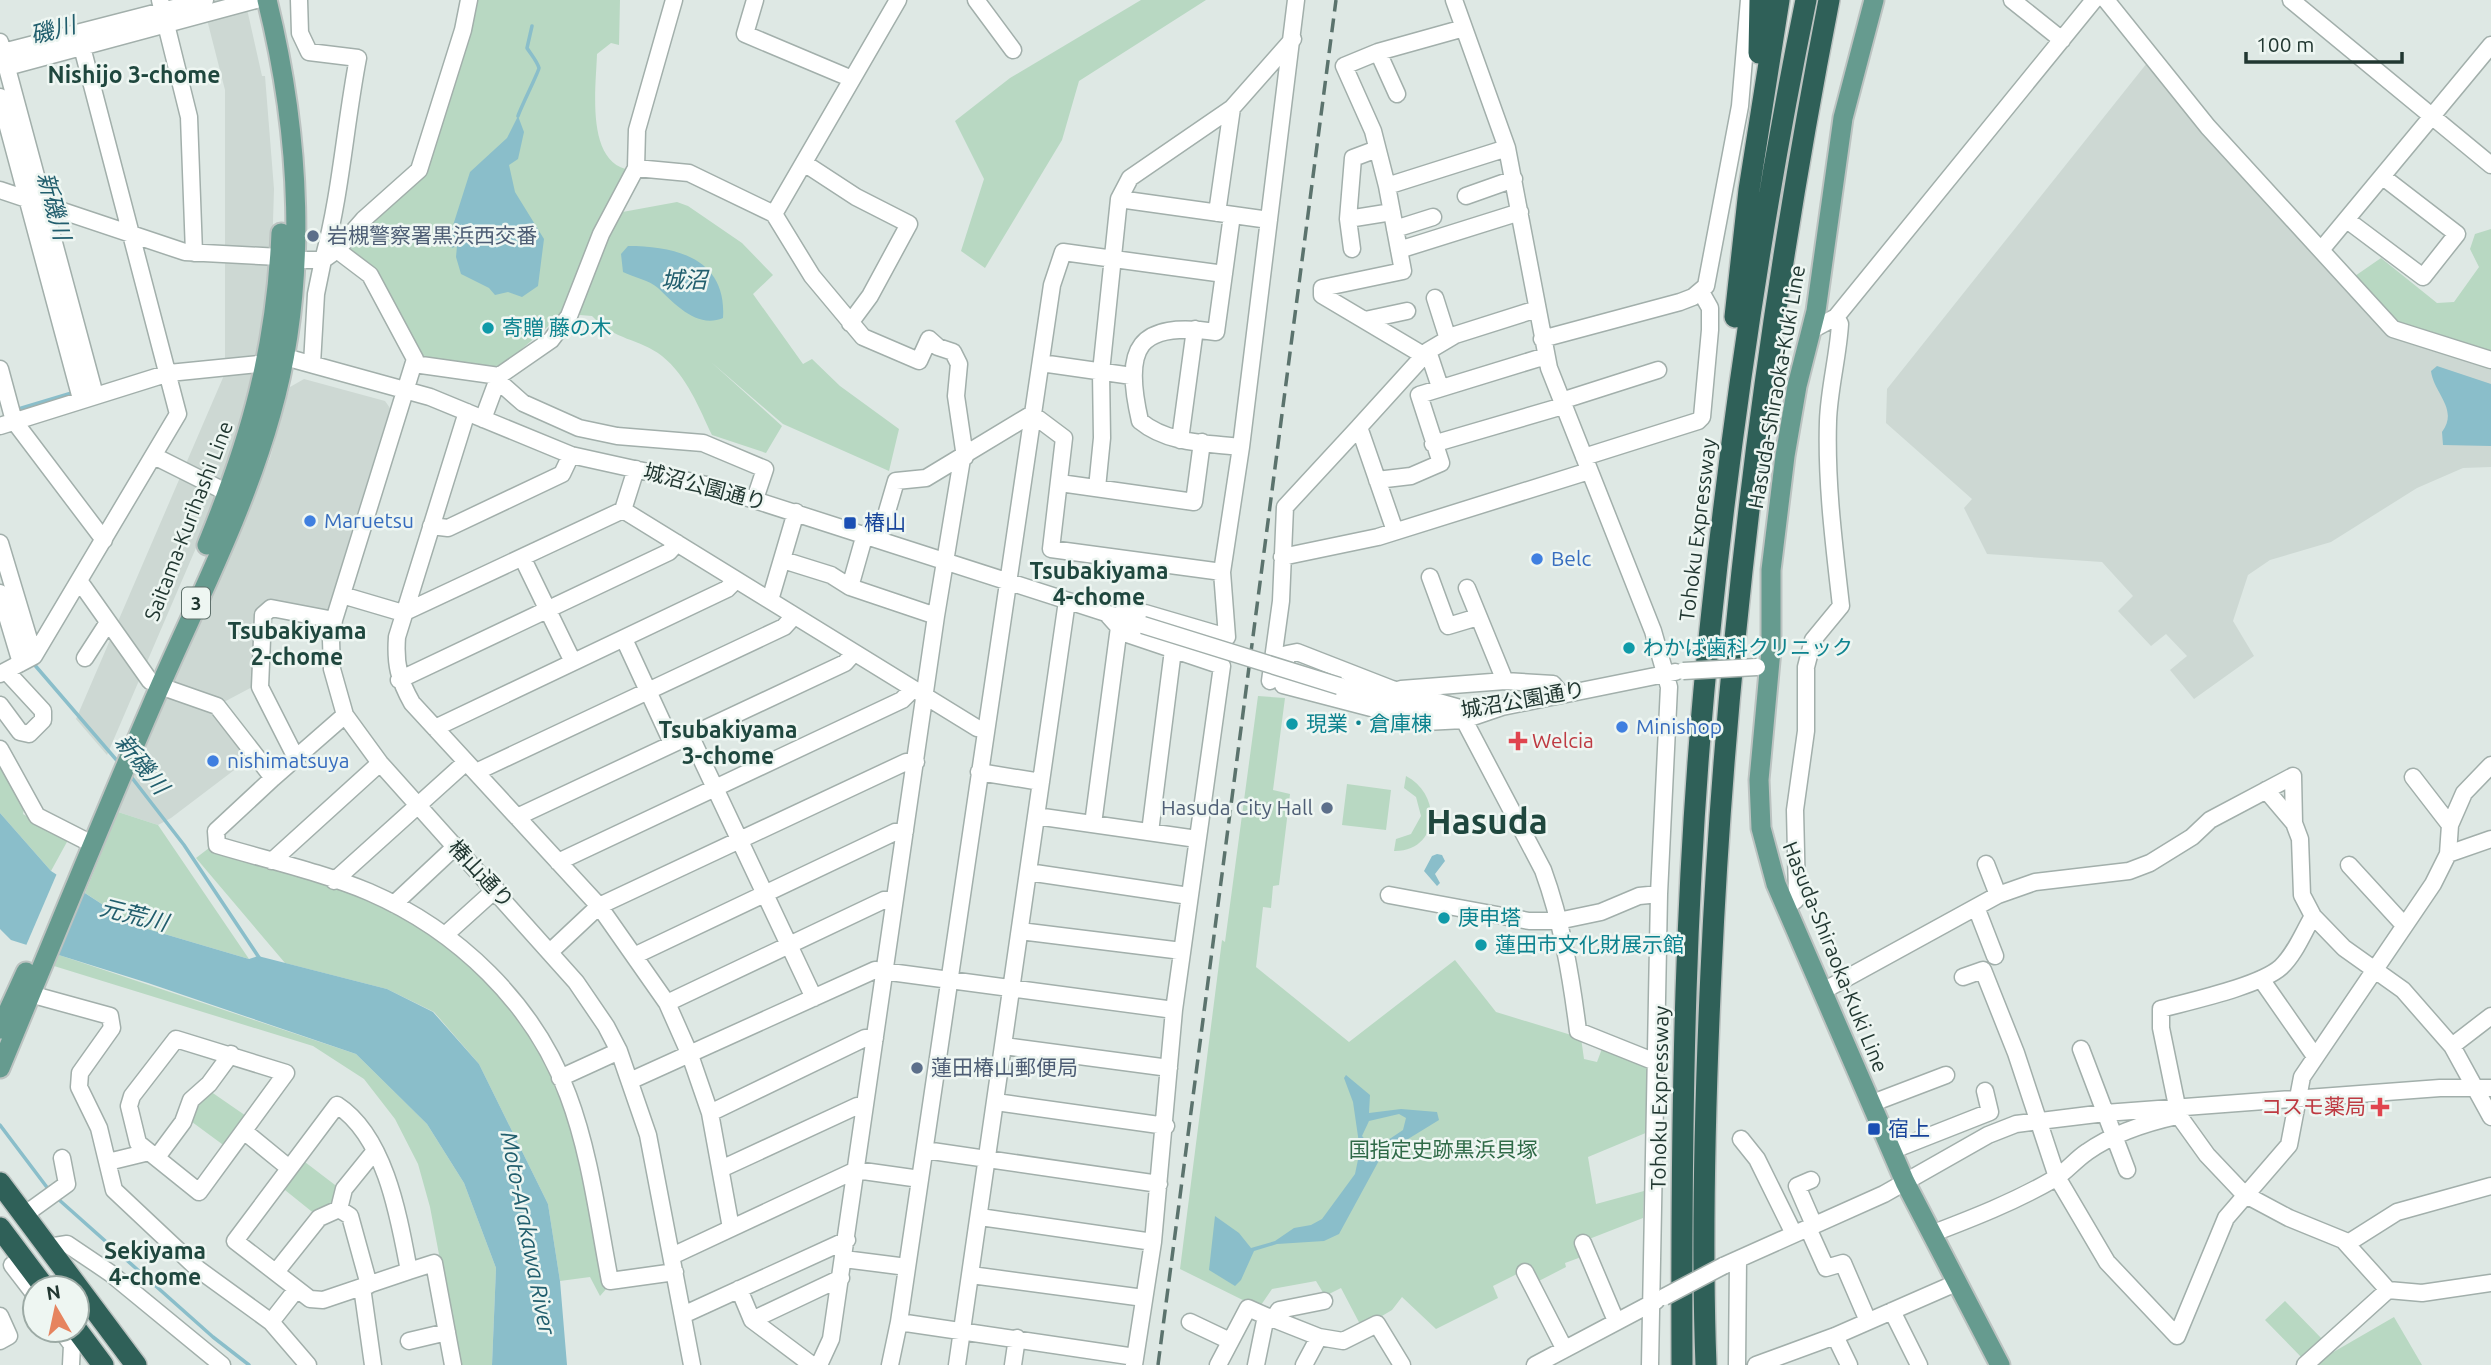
<svg xmlns="http://www.w3.org/2000/svg" width="2491" height="1365" viewBox="0 0 2491 1365" font-family="Ubuntu,'Noto Sans JP',sans-serif">
<style>
.built{fill:#cdd8d3}
.green{fill:#b8d8c2}
.water{fill:#8abeca;fill-rule:evenodd}
.pier{fill:#dee8e4}
.lines{fill:none;stroke-linecap:round;stroke-linejoin:round}
.stream{stroke:#8abeca;stroke-width:3.5}
.minor-casing{stroke:#a2afab;stroke-width:19}
.major-casing{stroke:#bcc3c1;stroke-width:23}
.highway-casing{stroke:#bcc3c1;stroke-width:24}
.minor{stroke:#fff;stroke-width:16}
.major{stroke:#669b8f;stroke-width:19}
.highway{stroke:#2f6058;stroke-width:21}
.rail{stroke:#5b736d;stroke-width:3.5;stroke-dasharray:14 7;stroke-linecap:butt}
.minor-bridge-casing{stroke:#a2afab;stroke-width:19;stroke-linecap:butt}
.minor-bridge{stroke:#fff;stroke-width:16}
.service-dot{fill:#5c6f8a;stroke:#eef6f2;stroke-width:2.5}
.culture-dot{fill:#0f9aa8;stroke:#eef6f2;stroke-width:2.5}
.shop-dot{fill:#3f7fe0;stroke:#eef6f2;stroke-width:2.5}
.transit-dot{fill:#1a4fb4;stroke:#eef6f2;stroke-width:2.5}
.health-dot{fill:#e0444e;stroke:#eef6f2;stroke-width:2.5}
.labels{text-anchor:middle;stroke-width:5;stroke-linejoin:round;paint-order:stroke}
.shield{fill:#eef6f2;stroke:#5e706b;stroke-width:2}
.shield-label{font-size:19px;font-weight:bold;fill:#213731}
.service-label{font-size:21px;fill:#4e5e75;stroke:#eef6f2;text-anchor:start}
.culture-label{font-size:21px;fill:#0d838f;stroke:#eef6f2;text-anchor:start}
.street-label{font-size:21px;fill:#213731;stroke:#eef6f2}
.shop-label{font-size:21px;fill:#366cbe;stroke:#eef6f2;text-anchor:start}
.transit-label{font-size:21px;fill:#164399;stroke:#eef6f2;text-anchor:start}
.health-label{font-size:21px;fill:#be3a42;stroke:#eef6f2;text-anchor:start}
.park-label{font-size:21px;fill:#2f6a47;stroke:#eef6f2}
.water-label{font-size:23px;font-style:italic;fill:#215e6d;stroke:#eef6f2}
.neighbourhood-label{font-size:23px;font-weight:bold;fill:#1f473e;stroke:#eef6f2}
.town-label{font-size:35px;font-weight:bold;fill:#1f473e;stroke:#eef6f2}
</style>
<rect width="100%" height="100%" fill="#dee8e4"/>
<path class="built" d="M202 0H245L262 76H265L274 189 272 254 260 349 235 448 211 513 107 755 76 719 225 373V90Z
M2147 63 2394 336 2491 366V467L2463 468 2417 488 2331 542 2270 560 2248 575 2233 621 2254 656 2194 699 2170 670 2187 656 2166 634 2151 646 2118 611 2133 596 2102 562 1987 554 1964 508 1972 499 1886 423 1887 389Z
M304 379 385 401 390 408 326 615 261 604 256 685 222 703 258 752 171 818 158 825 118 812 270 458 290 387Z"/>
<path class="green" d="M473 0H620L619 45 611 43 597 54C596 88 585 164 631 170L618 190 560 316 500 368 492 370 423 359C401 317 389 280 349 250V244L423 173Z
M1141 0H1206L1079 81 1062 140 985 268 961 251 984 179 955 121 1010 78Z
M677 202 688 206 742 243 773 275 753 294 803 364 812 359 840 386 899 429 889 471 783 424 711 362 782 426 766 453 712 435C699 408 687 376 662 356 639 338 615 341 592 316L580 315 574 310 617 213Z
M2491 229V353L2400 325 2355 276 2381 258 2437 303 2454 302 2479 267 2470 249 2475 234Z
M1258 696 1285 698 1273 790 1290 794 1279 885 1273 886 1271 908 1263 907 1256 967 1349 1042 1455 960 1496 1012 1581 1038 1584 1059 1597 1062 1603 1046 1649 1064 1648 1132 1588 1157 1596 1204 1644 1191 1643 1218 1584 1241V1256L1565 1263 1566 1267 1535 1283 1527 1269 1493 1286 1498 1298 1436 1329 1402 1297 1392 1310 1362 1328 1341 1288 1325 1296 1316 1281 1272 1289 1259 1308 1180 1269 1222 940 1225 942Z
M0 759 25 804 23 814 68 840 51 871 0 813Z
M1406 776C1443 795 1439 852 1394 851L1396 839 1411 834 1421 816 1416 797 1404 788Z
M1347 784 1391 790 1386 830 1342 825Z
M118 812 158 825 249 959 134 925 85 893Z
M209 848C263 864 320 875 371 899 450 935 531 1008 562 1091 585 1154 594 1222 607 1288L600 1296 590 1277 560 1281 548 1204 479 1064 434 1012 387 989 285 963 196 858Z
M59 955 356 1054 427 1124 464 1183 496 1268 492 1365H460L430 1207 418 1164 395 1119 364 1079 313 1046 54 966Z
M207 1089 249 1118 226 1147 188 1119Z
M301 1159 339 1188C338 1201 328 1211 316 1215L280 1186Z
M2285 1301 2324 1341 2304 1360 2265 1320Z
M2394 1317 2422 1365H2311Z"/>
<path class="water" d="M518 116 524 132 518 159 509 165 515 192 544 239 538 286 522 297 508 292 495 295 489 288 461 274 456 257 457 246 452 248 449 238 470 172 507 138Z
M628 246C677 246 727 259 723 318 697 329 675 304 658 288 649 280 633 277 623 272L621 254Z
M2437 366 2491 384V446L2443 445 2442 432C2459 409 2434 394 2431 371Z
M0 813 51 871 134 925 249 959 258 956 387 989 433 1012 479 1064 548 1204 560 1281 567 1365H492L496 1268 464 1183 427 1124 356 1054 148 983 11 940 0 929Z
M1437 854 1442 855 1445 861 1435 874 1440 883 1437 886 1424 871 1432 856Z
M1346 1075 1370 1095 1369 1113 1401 1109 1437 1112 1439 1120 1382 1155 1339 1234 1324 1241 1277 1244 1254 1251 1241 1280 1235 1286 1209 1270 1215 1216 1239 1233 1251 1248 1275 1241 1294 1228 1311 1225 1322 1219 1355 1174 1360 1150 1353 1102 1344 1078ZM1399 1114 1406 1118 1403 1130 1385 1142 1370 1145 1362 1136 1369 1121Z"/>
<path class="pier" d="M58 871 85 889 56 958 25 948Z"/>
<g class="lines">
<path class="stream" d="M518 116C521 107 539 71 539 68 537 61 530 53 527 48L532 26
M15 410 75 392
M33 663 119 763
M129 774 184 845 260 959
M0 1125 49 1190
M57 1198 213 1337 249 1365"/>
<g class="minor-casing">
<path id="minor" d="M160 0 189 117 194 253
M755 0 745 34 852 79
M976 0 1013 50
M1454 0 1507 148 1549 368 1653 631 1669 687 1659 894 1650 1365
M2012 0 2062 40
M2106 0 2208 127 2393 329 2491 360
M2291 0 2491 165
M0 42 95 395
M3 52 205 0
M1378 52 1397 94
M7 67 256 0
M0 97 81 399
M1377 149 1353 158 1348 219 1392 212
M804 163 856 197 909 224 870 296 850 323
M636 168 689 173 774 214 812 276 863 337 919 361 929 339 938 347 953 352 959 364 956 396 965 457
M1387 186 1507 148
M0 190 185 252 280 257
M1466 196 1514 179
M1119 199 1269 220
M1217 213 1232 108
M774 214 898 0
M1232 215 1216 332C1137 321 1123 347 1140 421 1168 444 1206 443 1241 447
M1348 219 1352 249
M2347 220 2423 277 2457 234 2383 177
M1395 229 1433 217
M337 250 370 275 415 359 334 620 331 640 332 669 345 715 380 763 576 982 606 1026 619 1051 648 1135 692 1365
M1399 250 1520 212
M2321 250 2491 45
M294 260H323C341 194 345 125 358 58L309 52 300 33 299 0
M1435 298 1448 339
M1365 320 1407 311
M1812 330 1836 317 2094 0
M1542 339 1680 302 1693 297 1706 286 1740 106 1749 0
M1428 351 1440 387
M1423 355 1322 295V288L1403 271 1387 186 1373 131 1344 66 1378 52 1464 28
M1041 363 1132 376
M312 364 316 294 323 260 337 250 364 219 419 170 463 30 469 0
M414 364 499 376
M0 369 14 421 104 540
M497 380 523 403 579 428 617 436 703 443 765 469 755 499
M1561 401 1658 370
M467 412 397 637C395 664 399 680 412 703L599 906 667 1003 690 1055 710 1113 731 1228
M483 419 499 376 551 340 569 316 601 234 636 168 637 130 674 0
M0 426 169 373 268 363 285 357 430 397 571 455 711 486 1143 625
M1359 427 1428 351 1455 335 1537 309
M1180 440 1195 329
M1433 444 1563 406
M154 456 228 493
M1584 457 1698 421 1702 417 1710 330V308L1701 292
M1377 480 1411 476 1441 463 1419 395 1546 356
M1060 483 1194 502 1202 442
M1097 488 1102 438 1101 372 1119 199 1130 178 1232 108 1293 39
M623 510 977 728 985 729
M431 526 448 528 562 474 571 455
M865 534 850 587 936 616
M879 539 896 481 926 478 1032 414 1064 438 1051 549 1222 572
M0 543 34 656
M1282 557 1378 537 1589 471
M523 559 573 662
M783 560 831 575 850 587
M1430 577 1448 626 1478 617
M80 582 150 681
M1467 588 1505 681
M0 593 21 663
M342 595 403 613 623 510 636 469
M770 600 796 512
M1122 613H1145L1227 637 1222 572 1241 447 1296 0
M1107 614 1124 633 1222 666 1174 1010 1153 1242 1134 1365
M624 639 672 743
M85 658 107 624
M0 674 34 656 178 414 82 47
M399 680 669 552 677 543
M1270 681 1281 601 1285 507 1359 427 1395 531
M160 686 217 706 273 778 345 715
M1339 686 1401 705 1442 713
M1401 689 1505 681 1553 684 1562 695
M0 705 20 732 29 734 43 720V711L6 671
M1492 709 1675 672
M1474 712 1392 689 1297 652 1287 654 1283 685 1425 722 1464 720 1502 707
M1464 720 1543 870C1562 922 1571 976 1578 1031L1658 1063
M435 728 727 589 736 580
M690 735 814 998
M0 749 37 816 92 844
M295 756 260 687 263 615 271 608 334 620
M476 772 784 627 794 616
M979 772 1041 782
M2413 777 2450 825
M273 778 216 831 217 845C267 860 321 872 369 892 457 930 534 1003 568 1095 590 1153 598 1219 610 1281L675 1272
M2266 790 2294 823
M1036 816 1197 839
M517 817 845 663 854 653
M1093 824 1119 627
M1150 832 1173 650
M2448 854 2491 839
M272 861 380 763
M558 862 902 700 912 690
M1986 864 1998 895
M2349 865 2404 925
M1028 872 1189 896
M334 881 466 762
M1389 895 1529 921H1558L1601 912 1639 896 1659 894
M394 904 456 846
M1786 907 1796 900 1797 895 1795 810 1806 731V667L1813 640 1841 606C1834 544 1826 483 1828 421 1829 389 1838 357 1840 324L1836 317
M1976 907 1995 956
M2313 916C2303 933 2295 954 2281 967 2260 986 2190 1001 2161 1009V1028L2179 1116 2207 1155 2244 1194 2289 1218 2343 1240 2388 1290 2422 1293 2491 1283
M1020 931 1182 951
M445 935 496 889
M551 951 599 906 906 762H916
M636 955 895 832 905 831
M1963 977 1983 970 2016 1053 2057 1177 2107 1262 2177 1336 2226 1218 2289 1145 2302 1077 2433 884 2448 854 2450 825 2464 793 2491 765
M2261 979 2314 1055
M1823 991 1998 895 2035 882 2129 871 2150 863 2192 837 2210 820 2293 776 2294 823 2300 839 2302 895 2313 916 2344 948 2403 990 2452 1046 2491 1117
M30 994 110 1016 112 1028 80 1073 79 1087 99 1128 114 1190 198 1269 271 1322 308 1365
M667 1003 884 900 895 899
M176 1039 286 1073 199 1192 138 1143 129 1106 132 1096Z
M1004 1046 1169 1068
M2452 1046 2491 1016
M2081 1049 2127 1170
M560 1078 619 1051
M632 1080 875 970 1174 1010
M996 1102 1166 1126
M1870 1104 1946 1075
M337 1105C386 1137 399 1218 409 1271L323 1300 310 1299 235 1241Z
M710 1113 865 1038H875
M245 1132 289 1168
M1741 1139 1757 1159 1794 1234
M925 1150 1159 1184
M1891 1151 1990 1112 1985 1091
M157 1157 183 1122 191 1100 209 1084 231 1054
M108 1162 149 1152
M721 1169 857 1106H864
M1811 1180 1797 1186 1814 1225
M339 1209 350 1216 369 1285
M24 1215 67 1184 62 1158
M980 1217 1153 1242
M1808 1228 1826 1268 1843 1263 1868 1321
M1931 1234C1973 1218 2014 1202 2054 1179 2066 1172 2075 1160 2087 1152 2114 1133 2145 1123 2177 1116
M1583 1243 1616 1321
M2348 1243 2397 1212 2491 1186
M48 1247 67 1244 110 1273 222 1365
M672 1256 856 1170 920 1179
M844 1259 907 1267
M12 1265 35 1295
M1723 1266 1884 1194 1988 1135 2016 1124 2105 1113 2440 1088H2491
M409 1271 434 1263 453 1365
M276 1272 319 1218 339 1209 344 1189 374 1152
M1525 1272 1564 1348
M971 1275 1144 1298
M362 1287 373 1365
M739 1289 752 1320 812 1365
M1892 1311 1919 1365
M683 1315 847 1240
M0 1316 9 1336 0 1341
M1274 1318 1279 1310 1324 1301
M752 1320 841 1278
M271 1322 296 1290
M899 1322 1135 1357
M1190 1322 1230 1341
M61 1330 72 1345 71 1365
M1835 1336 1849 1365
M409 1341 447 1332
M819 1365 831 1339 936 616 962 459
M890 1365 899 1322 1052 285 1063 252 1224 274
M957 1365 1067 601
M1013 1365 1017 1338
M1218 1365 1248 1308 1266 1316
M1256 1365 1266 1316 1319 1337 1343 1341 1377 1324 1402 1365
M1304 1365 1319 1337
M1535 1365 1656 1301
M1737 1365 1738 1260
M1756 1365 1835 1336 1956 1283
M2305 1365 2388 1290"/>
</g>
<g class="major-casing">
<path id="major" d="M1874 0 1843 118 1816 311 1797 386 1785 456 1771 570V650L1759 780 1761 828 1776 884 1905 1182 2000 1365
M207 545C251 438 276 349 281 233
M0 1029 26 972
M0 1068C50 948 99 827 151 707 192 611 243 515 271 414 309 281 300 133 267 0"/>
</g>
<g class="highway-casing">
<path id="highway" d="M1759 53 1760 0
M1735 317 1749 190 1779 0
M0 1183 136 1365
M0 1228 45 1288
M77 1330 103 1365
M1682 1365C1681 1117 1684 867 1711 620 1733 412 1764 205 1806 0
M1706 1365C1701 1234 1705 1102 1711 972 1726 643 1766 323 1829 0"/>
</g>
<use href="#minor" class="minor"/>
<use href="#major" class="major"/>
<use href="#highway" class="highway"/>
<path class="rail" d="M1158 1365 1336 0"/>
<g class="minor-bridge-casing">
<path id="minor-bridge" d="M1143 625 1339 686
M1683 671 1757 667
M1664 1297 1723 1266"/>
</g>
<use href="#minor-bridge" class="minor-bridge"/>
</g>
<g class="service-dot">
<circle cx="313" cy="236" r="7"/>
<circle cx="1327" cy="808" r="7"/>
<circle cx="917" cy="1068" r="7"/>
</g>
<g class="culture-dot">
<circle cx="488" cy="328" r="7"/>
<circle cx="1629" cy="648" r="7"/>
<circle cx="1292" cy="724" r="7"/>
<circle cx="1444" cy="918" r="7"/>
<circle cx="1481" cy="945" r="7"/>
</g>
<g class="shop-dot">
<circle cx="310" cy="521" r="7"/>
<circle cx="1537" cy="559" r="7"/>
<circle cx="1622" cy="727" r="7"/>
<circle cx="213" cy="761" r="7"/>
</g>
<g class="transit-dot">
<rect x="843" y="516" width="14" height="14" rx="3.5"/>
<rect x="1867" y="1122" width="14" height="14" rx="3.5"/>
</g>
<g class="health-dot">
<path d="M1514.5 730.5h7v7h7v7h-7v7h-7v-7h-7v-7h7z"/>
<path d="M2376.5 1096.5h7v7h7v7h-7v7h-7v-7h-7v-7h7z"/>
</g>
<g class="labels">
<rect class="shield" x="182" y="587.5" width="28" height="31" rx="5"/>
<g class="shield-label">
<text x="196" y="610">3</text>
</g>
<g class="service-label">
<text x="327" y="243">岩槻警察署黒浜西交番</text>
<text x="1313" y="815" text-anchor="end">Hasuda City Hall</text>
<text x="931" y="1075">蓮田椿山郵便局</text>
</g>
<g class="culture-label">
<text x="502" y="335">寄贈 藤の木</text>
<text x="1643" y="655">わかば歯科クリニック</text>
<text x="1306" y="731">現業・倉庫棟</text>
<text x="1458" y="925">庚申塔</text>
<text x="1495" y="952">蓮田市文化財展示館</text>
</g>
<g class="street-label">
<text transform="translate(1777 387) rotate(-80)" y="7">Hasuda-Shiraoka-Kuki Line</text>
<text transform="translate(705 487) rotate(15)" y="7">城沼公園通り</text>
<text transform="translate(189 521) rotate(-69)" y="7">Saitama-Kurihashi Line</text>
<text transform="translate(1698 530) rotate(-83)" y="7">Tohoku Expressway</text>
<text transform="translate(1523 700) rotate(-10)" y="7">城沼公園通り</text>
<text transform="translate(481 874) rotate(47)" y="7">椿山通り</text>
<text transform="translate(1835 957) rotate(68)" y="7">Hasuda-Shiraoka-Kuki Line</text>
<text transform="translate(1660 1098) rotate(-89)" y="7">Tohoku Expressway</text>
</g>
<g class="shop-label">
<text x="324" y="528">Maruetsu</text>
<text x="1551" y="566">Belc</text>
<text x="1636" y="734">Minishop</text>
<text x="227" y="768">nishimatsuya</text>
</g>
<g class="transit-label">
<text x="864" y="530">椿山</text>
<text x="1888" y="1136">宿上</text>
</g>
<g class="health-label">
<text x="1532" y="748">Welcia</text>
<text x="2366" y="1114" text-anchor="end">コスモ薬局</text>
</g>
<g class="park-label">
<text x="1443" y="1157">国指定史跡黒浜貝塚</text>
</g>
<g class="water-label">
<text transform="translate(53 30) rotate(-15)" y="8">磯川</text>
<text transform="translate(54 206) rotate(75)" y="8">新磯川</text>
<text x="684" y="288">城沼</text>
<text transform="translate(142 764) rotate(51)" y="8">新磯川</text>
<text transform="translate(134 915) rotate(14)" y="8">元荒川</text>
<text transform="translate(528 1233) rotate(79)" y="8">Moto-Arakawa River</text>
</g>
<g class="neighbourhood-label">
<text x="134" y="83">Nishijo 3-chome</text>
<text x="1099" y="579">Tsubakiyama<tspan x="1099" dy="26">4-chome</tspan></text>
<text x="297" y="639">Tsubakiyama<tspan x="297" dy="26">2-chome</tspan></text>
<text x="728" y="738">Tsubakiyama<tspan x="728" dy="26">3-chome</tspan></text>
<text x="155" y="1259">Sekiyama<tspan x="155" dy="26">4-chome</tspan></text>
</g>
<g class="town-label">
<text x="1487" y="834">Hasuda</text>
</g>
</g>
<g transform="translate(56 1309) rotate(351)"><circle r="33" fill="#eef6f2" stroke="#9caaa5" stroke-width="2"/>
<path d="M0-5L12 26L0 18L-12 26Z" fill="#e6845f"/>
<text y="-10" font-size="19" font-weight="bold" text-anchor="middle" fill="#213731">N</text>
</g>
<path d="M2246 52v10h156v-10" fill="none" stroke="#213731" stroke-width="3.5"/>
<text x="2256" y="52" font-size="21" fill="#213731" stroke="#eef6f2" stroke-width="5" paint-order="stroke">100 m</text>
</svg>
